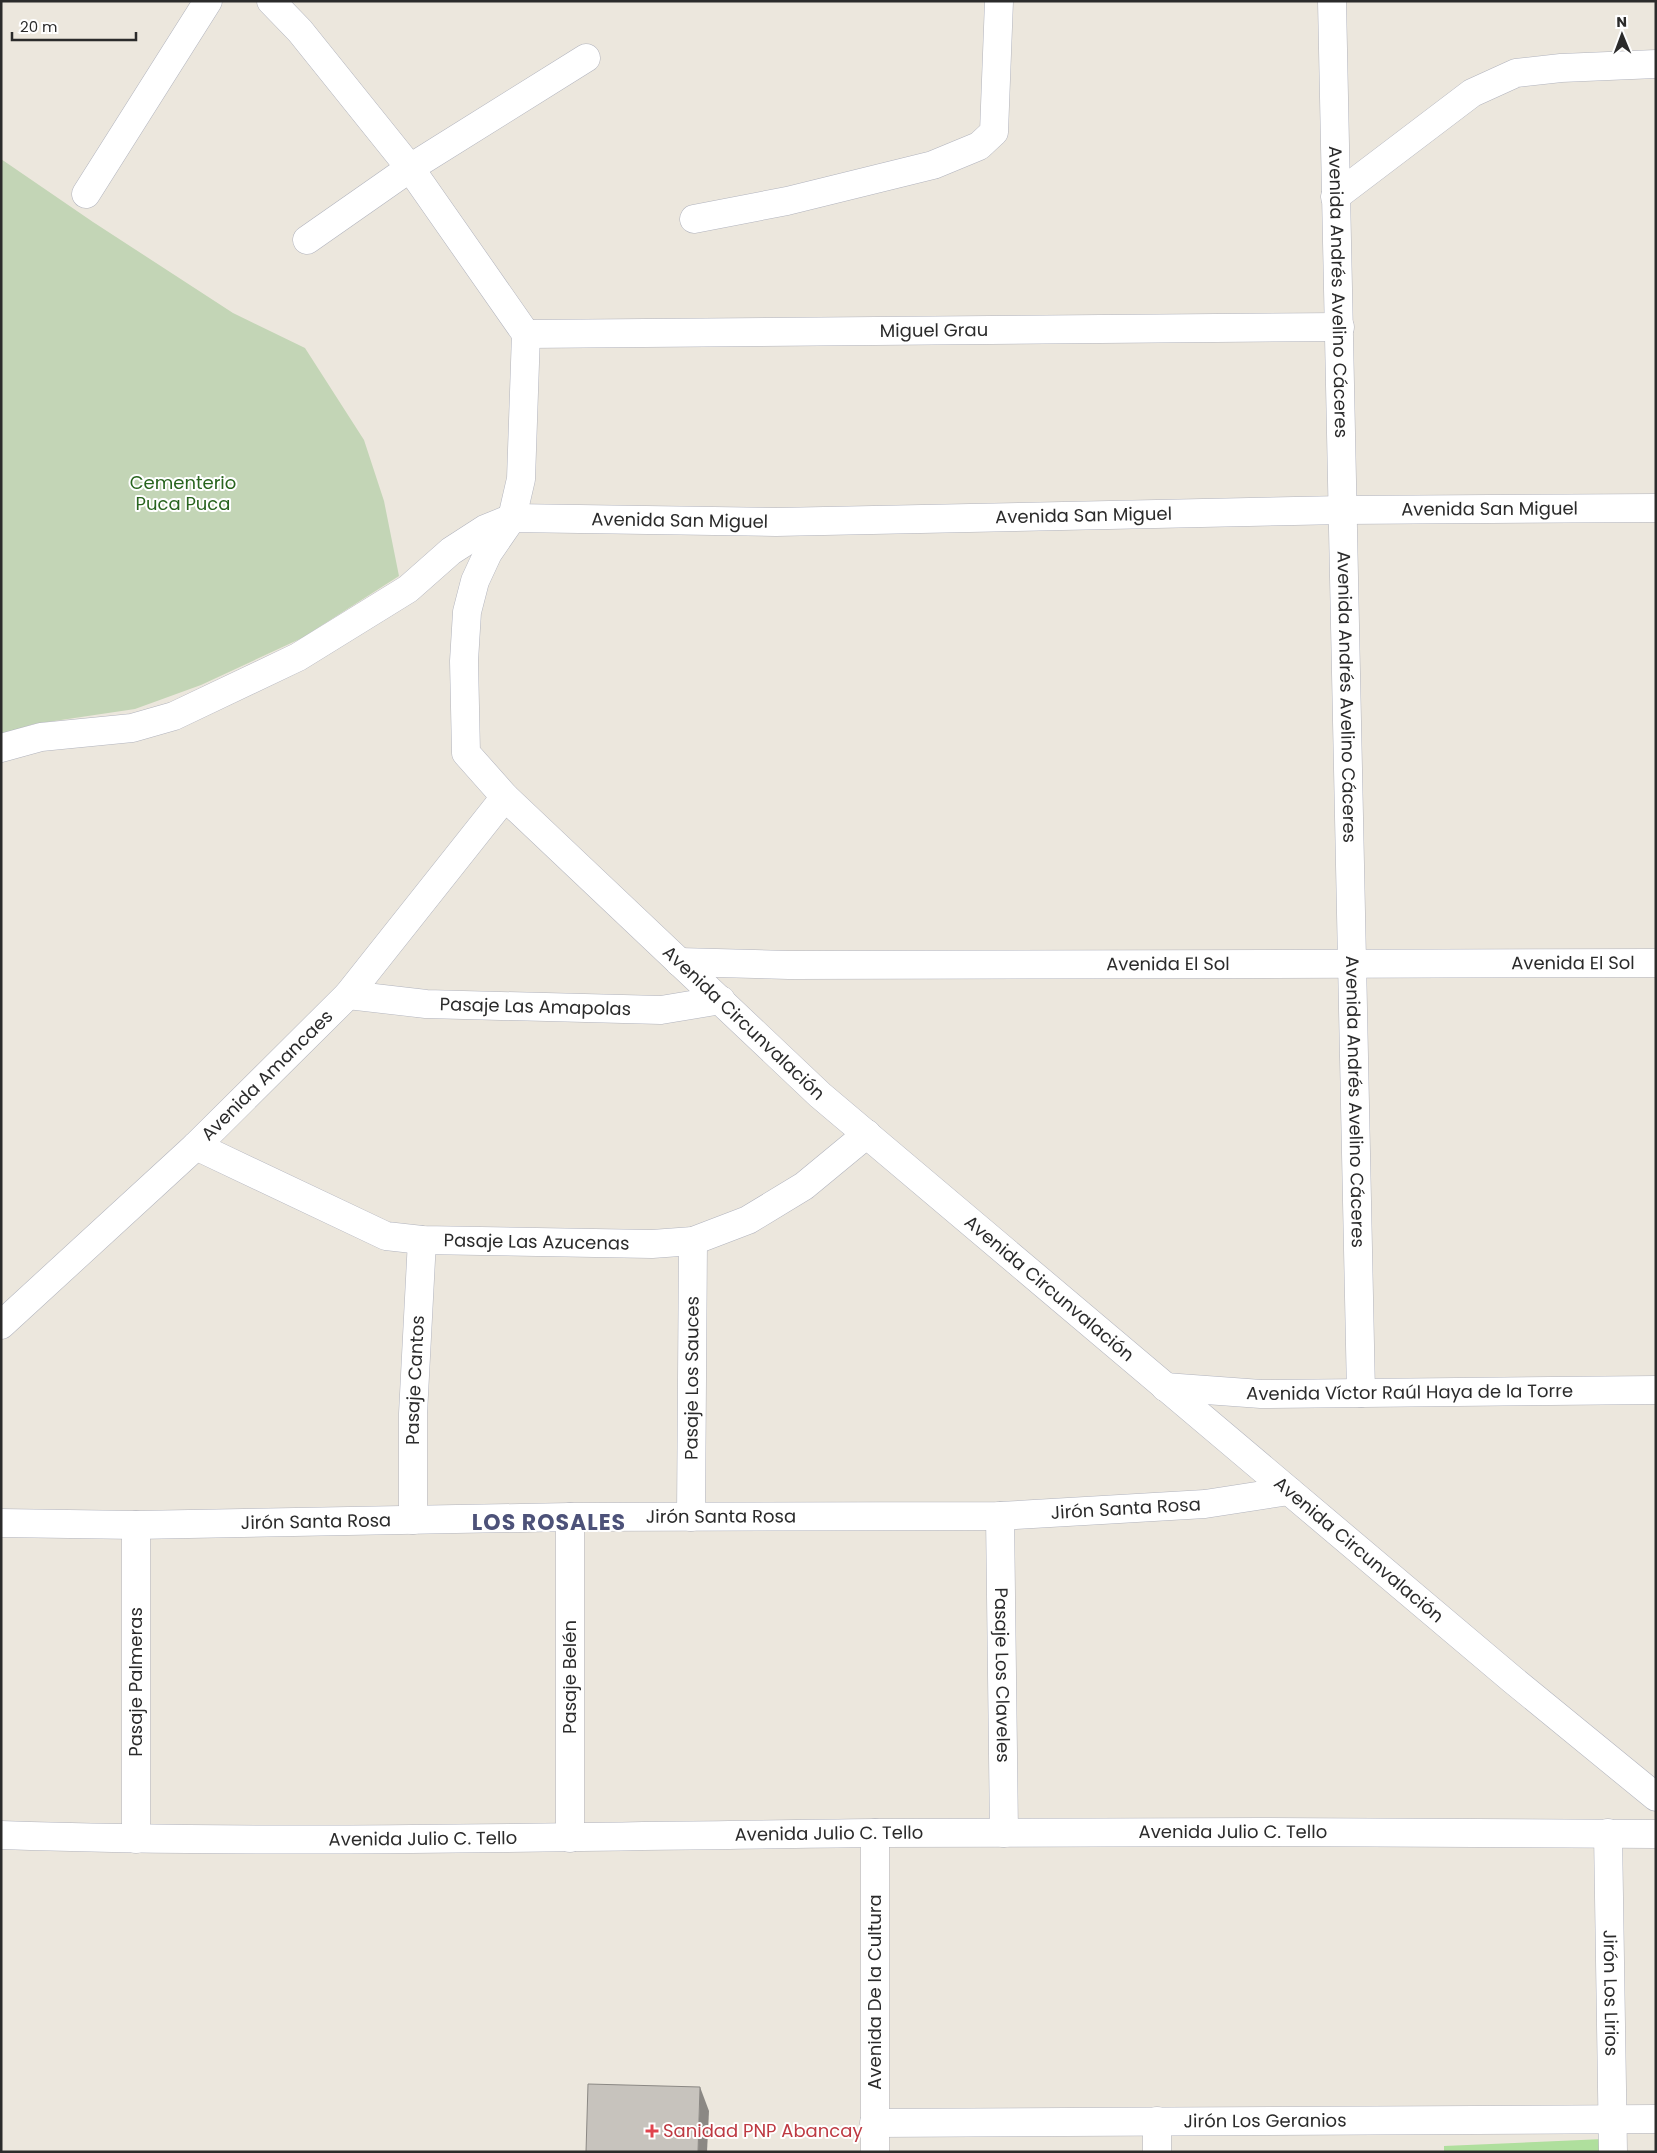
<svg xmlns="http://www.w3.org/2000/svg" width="1657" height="2153" viewBox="0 0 1657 2153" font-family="Poppins,sans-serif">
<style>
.green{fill:#afdf9d}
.cemetery{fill:#c3d5b6}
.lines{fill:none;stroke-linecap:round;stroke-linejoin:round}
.minor-casing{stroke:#b1b3bd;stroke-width:29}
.minor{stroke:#fff;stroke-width:28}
.shaded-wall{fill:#8b8884}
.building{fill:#c7c3bd;stroke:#8b8884}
.health-dot{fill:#e0444e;stroke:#fff;stroke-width:2}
.labels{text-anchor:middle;stroke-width:4;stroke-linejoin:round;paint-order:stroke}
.street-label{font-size:18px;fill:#2b2b2b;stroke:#fff}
.park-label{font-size:18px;fill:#28641e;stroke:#fff}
.health-label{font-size:18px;fill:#be3a42;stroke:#fff;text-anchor:start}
.district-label{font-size:22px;font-weight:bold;letter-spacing:1px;fill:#4d5279;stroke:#fff}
</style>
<rect width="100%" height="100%" fill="#ece7dd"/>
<path class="green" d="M1604 2139V2152H1444V2146Z"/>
<path class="cemetery" d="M1 159 93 222 233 313 305 348 364 440 384 501 399 576 302 638 201 685 135 709 34 724 1 734Z"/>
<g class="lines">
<g class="minor-casing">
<g id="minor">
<path id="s1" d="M271 1 300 31 410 168 526 334 521 479 512 518 488 553 475 581 467 612 464 661 466 753 505 797 820 1095 1513 1680 1656 1797"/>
<path id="s2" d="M1332 1 1361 1393"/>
<path d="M86 194 208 1"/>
<path d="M1335 197 1472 93 1516 73 1561 68 1656 64"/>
<path d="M694 219 787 201 933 165 979 146 994 132 999 1"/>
<path d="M307 240 410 168 586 58"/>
<path id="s3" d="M526 334 1340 327"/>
<path id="s4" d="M1 748 41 737 132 728 174 716 298 657 408 589 451 551 485 529 512 518 776 522 1343 510 1656 508"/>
<path id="s5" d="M679 962 789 965 1656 963"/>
<path id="s6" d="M348 995 426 1004 661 1010 721 1000"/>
<path id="s7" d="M196 1146 386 1236 422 1240 652 1244 693 1241 748 1220 804 1186 867 1134"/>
<path id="s8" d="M1 1325 196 1146 348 995 505 797"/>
<path id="s9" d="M1165 1387 1261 1394 1656 1390"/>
<path id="s10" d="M1000 1516 1004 1833"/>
<path id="s11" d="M691 1517 693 1241"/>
<path id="s12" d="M413 1520V1414L422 1240"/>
<path id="s13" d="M1 1523 136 1525 570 1517 1000 1516 1205 1504 1289 1491"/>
<path id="s14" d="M1608 1833 1613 2152"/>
<path id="s15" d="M1 1835C292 1845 583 1836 874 1833 1135 1831 1395 1832 1656 1834"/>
<path d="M570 1838V1517"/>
<path d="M136 1839V1525"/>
<path d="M1157 2121V2152"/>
<path id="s16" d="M874 2123 1656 2119"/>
<path d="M875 2152V1833"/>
</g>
</g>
<use href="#minor" class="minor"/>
</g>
<path class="shaded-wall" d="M700 2087 709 2111 707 2152H698Z"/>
<path class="building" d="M588 2084 700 2087 698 2152H586Z"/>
<path class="health-dot" d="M649.5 2123.5h5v5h5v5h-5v5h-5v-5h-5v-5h5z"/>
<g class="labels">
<g class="street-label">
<text dy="6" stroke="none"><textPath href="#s2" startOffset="291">Avenida Andrés Avelino Cáceres</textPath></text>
<text dy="6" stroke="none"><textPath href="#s3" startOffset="408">Miguel Grau</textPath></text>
<text dy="6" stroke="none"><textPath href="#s4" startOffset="1548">Avenida San Miguel</textPath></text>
<text dy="6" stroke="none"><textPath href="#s4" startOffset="1142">Avenida San Miguel</textPath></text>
<text dy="6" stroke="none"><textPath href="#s4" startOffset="738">Avenida San Miguel</textPath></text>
<text dy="6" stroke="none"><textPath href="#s2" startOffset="696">Avenida Andrés Avelino Cáceres</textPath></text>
<text dy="6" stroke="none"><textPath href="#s5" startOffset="489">Avenida El Sol</textPath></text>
<text dy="6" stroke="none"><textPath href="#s5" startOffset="894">Avenida El Sol</textPath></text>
<text dy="6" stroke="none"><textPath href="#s6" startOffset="188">Pasaje Las Amapolas</textPath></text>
<text dy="6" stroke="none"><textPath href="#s1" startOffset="1239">Avenida Circunvalación</textPath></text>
<text dy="6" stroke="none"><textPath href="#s8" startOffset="365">Avenida Amancaes</textPath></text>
<text dy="6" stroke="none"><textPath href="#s2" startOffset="1101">Avenida Andrés Avelino Cáceres</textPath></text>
<text dy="6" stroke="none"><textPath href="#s7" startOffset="361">Pasaje Las Azucenas</textPath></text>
<text dy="6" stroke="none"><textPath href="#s1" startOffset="1644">Avenida Circunvalación</textPath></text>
<text dy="6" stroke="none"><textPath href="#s11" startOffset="139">Pasaje Los Sauces</textPath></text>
<text dy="6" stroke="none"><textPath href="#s12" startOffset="140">Pasaje Cantos</textPath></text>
<text dy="6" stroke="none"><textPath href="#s9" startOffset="245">Avenida Víctor Raúl Haya de la Torre</textPath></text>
<text dy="6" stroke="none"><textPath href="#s13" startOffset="1125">Jirón Santa Rosa</textPath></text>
<text dy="6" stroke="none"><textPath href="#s13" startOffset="720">Jirón Santa Rosa</textPath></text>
<text dy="6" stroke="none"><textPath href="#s13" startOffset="315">Jirón Santa Rosa</textPath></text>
<text dy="6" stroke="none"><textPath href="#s1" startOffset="2049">Avenida Circunvalación</textPath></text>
<text dy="6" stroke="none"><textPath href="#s10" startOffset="159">Pasaje Los Claveles</textPath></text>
<text transform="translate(570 1677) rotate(-90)" y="6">Pasaje Belén</text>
<text transform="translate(136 1682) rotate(-90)" y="6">Pasaje Palmeras</text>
<text dy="6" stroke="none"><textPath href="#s15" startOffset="1232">Avenida Julio C. Tello</textPath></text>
<text dy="6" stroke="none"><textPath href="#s15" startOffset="828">Avenida Julio C. Tello</textPath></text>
<text dy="6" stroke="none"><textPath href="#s15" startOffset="422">Avenida Julio C. Tello</textPath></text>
<text transform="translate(875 1992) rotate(-90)" y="6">Avenida De la Cultura</text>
<text dy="6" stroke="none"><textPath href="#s14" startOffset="160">Jirón Los Lirios</textPath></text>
<text dy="6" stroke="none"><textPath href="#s16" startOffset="391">Jirón Los Geranios</textPath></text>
</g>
<g class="park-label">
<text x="183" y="489">Cementerio<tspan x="183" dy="21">Puca Puca</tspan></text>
</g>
<g class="health-label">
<text x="663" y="2137">Sanidad PNP Abancay</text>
</g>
<g class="district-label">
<text x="549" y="1530">LOS ROSALES</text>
</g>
</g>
<rect width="1657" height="2153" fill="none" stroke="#2b2b2b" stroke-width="5"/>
<g transform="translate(1622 35) rotate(359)" stroke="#ffffff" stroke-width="4" paint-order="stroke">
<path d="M0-4L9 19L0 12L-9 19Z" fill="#2b2b2b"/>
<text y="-8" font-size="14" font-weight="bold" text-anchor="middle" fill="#2b2b2b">N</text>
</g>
<path d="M12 32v8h124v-8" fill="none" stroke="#2b2b2b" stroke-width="2.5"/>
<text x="20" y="32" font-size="15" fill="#2b2b2b" stroke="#ffffff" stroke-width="4" paint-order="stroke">20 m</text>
</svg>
